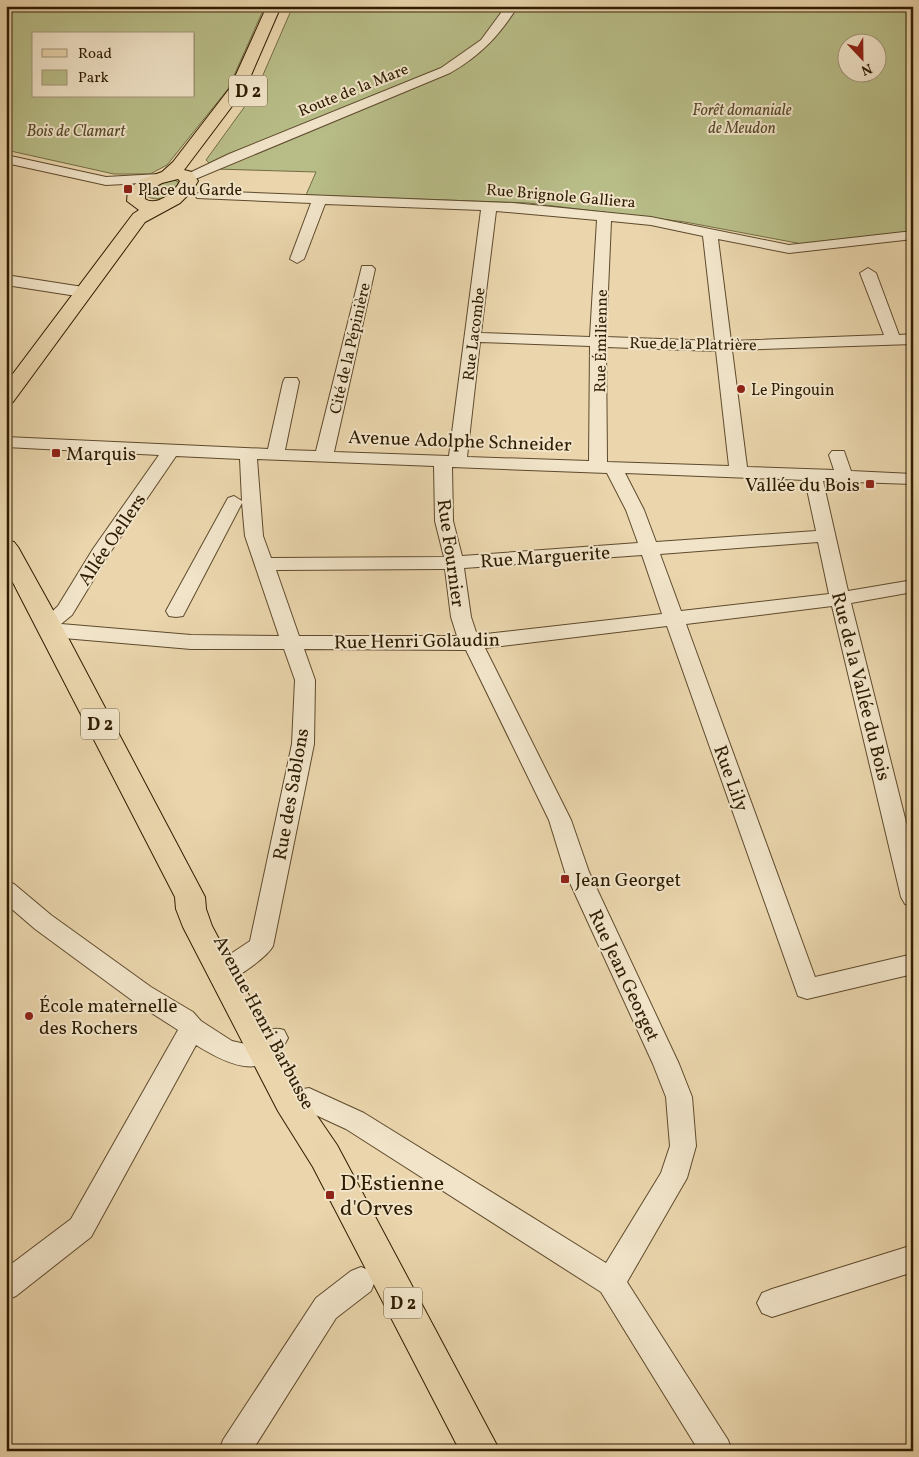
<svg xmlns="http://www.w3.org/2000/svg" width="919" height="1457" viewBox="0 0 919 1457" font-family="Vollkorn,serif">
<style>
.green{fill:#b8bd88;stroke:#746c44;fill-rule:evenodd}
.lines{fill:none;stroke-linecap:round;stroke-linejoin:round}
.minor-casing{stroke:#5e4a2c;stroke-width:2}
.major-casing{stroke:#2f1c01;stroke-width:2}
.minor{fill:#f1e4c9;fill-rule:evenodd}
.major{fill:#ead5ac;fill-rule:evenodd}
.poi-dot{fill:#8f2418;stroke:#f1e4c9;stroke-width:2}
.labels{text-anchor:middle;stroke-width:4;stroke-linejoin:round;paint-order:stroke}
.far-street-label{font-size:16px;fill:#2f1c01;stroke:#f1e4c9}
.far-park-label{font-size:16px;font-style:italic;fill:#584c2a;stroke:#f1e4c9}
.far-poi-label{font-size:16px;fill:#2f1c01;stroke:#f1e4c9;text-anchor:start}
.shield{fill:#f1e4c9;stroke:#69583d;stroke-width:1}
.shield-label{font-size:18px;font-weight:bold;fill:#2f1c01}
.street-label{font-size:19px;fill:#2f1c01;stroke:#f1e4c9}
.poi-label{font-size:19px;fill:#2f1c01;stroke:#f1e4c9;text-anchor:start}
.near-poi-label{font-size:22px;fill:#2f1c01;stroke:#f1e4c9;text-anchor:start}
</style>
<rect width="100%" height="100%" fill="#ead5ac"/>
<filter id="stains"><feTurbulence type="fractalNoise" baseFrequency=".004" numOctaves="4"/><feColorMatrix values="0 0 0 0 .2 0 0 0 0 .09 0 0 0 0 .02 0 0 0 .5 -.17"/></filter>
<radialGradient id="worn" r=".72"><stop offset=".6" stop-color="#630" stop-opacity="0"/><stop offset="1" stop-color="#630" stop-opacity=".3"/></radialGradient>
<path class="green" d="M6 6H265L228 89 167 165 150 174H114L6 150ZM34 34H194V96H34Z
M293 6H913V233L813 246 685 222 529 203 306 195 316 172 215 169 206 160 256 91ZM846 42H876V72H846Z
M167 179 175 180 181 184C171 194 160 205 145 195L147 190Z"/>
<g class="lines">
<g class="minor-casing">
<path id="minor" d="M506 6H518C499 36 480 56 450 73L193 180H183L181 177 229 154 441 68 481 40Z
M6 155 106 177 159 174 166 178 159 182 106 185 6 163Z
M202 191 513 203 651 217 789 245 913 231V239L789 253 718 239 731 341 884 335 860 273 868 268 876 273 899 335 913 334V344L732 350 747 467 834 470 829 455 832 451H844L851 471 913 474V484L823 481 848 591 913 580V592L851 603 913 850V906L905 904 901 897 832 606 686 624 815 977 913 954V974L807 999 798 996 667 626 485 648 571 820 589 872 679 1064 692 1097 696 1146 687 1178 627 1282 728 1440 732 1451H699L601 1292 346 1129 307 1111 289 1112 280 1109 276 1101 280 1093 309 1088 364 1113 606 1263 661 1173 670 1146 666 1097 653 1064 565 872 549 820 466 650 304 649 315 680 314 744 273 946C268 956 238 978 226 981 222 982 218 980 214 979L211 972 214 965 250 941 292 744 295 680 284 649H191L52 637 45 635 38 625 58 606 93 549 159 455 6 447V437L268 449 283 382 285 378H297L299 382 285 450 316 451 362 266H372L375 269 334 452 449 456 481 210 325 204 304 259 297 263 290 259 311 203 197 198 195 195ZM496 211 597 220 590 337 481 333ZM611 221 651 225 703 236 715 341 606 337ZM480 342 590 346 589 461 467 457ZM606 347 716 351 729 466 607 462ZM176 456 240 459 242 501 234 496 228 498 166 611 169 616 176 617 183 616 242 503 245 536 279 636 191 635 61 624 72 615 109 554ZM257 459 434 466 435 521 444 557 271 558 263 536ZM452 467 607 473 626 510 638 543 462 556 453 521ZM625 473 805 480 816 531 656 542 644 510ZM818 542 829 594 681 611 660 554ZM642 555 662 614 477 635 471 617 464 568ZM443 569H445L451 617 457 636H299L276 570Z
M6 275 83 287 91 292 83 297 6 285Z
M6 881 14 884 51 915 151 987 193 1012 201 1021 232 1041 250 1045C261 1035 268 1025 284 1030L288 1038C266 1083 230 1066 196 1045L91 1237 16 1296 6 1300V1268L71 1219 178 1030 133 1001 35 929 6 904Z
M913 1245V1272L772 1317 762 1313 757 1303 762 1293 772 1289Z
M361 1267 371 1271 375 1281 371 1291 336 1318 252 1451H219L223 1440 316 1298 351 1271Z"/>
</g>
<g class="major-casing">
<path id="major" d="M267 6H281L245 89 184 170 192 172 198 181 192 191 180 203 145 222 13 402 6 404V383L133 214 139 210 127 201 128 190 140 180 162 172 173 162 230 88ZM178 179 180 181C175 192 157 207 145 199V192L162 183Z
M6 540 14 542 18 547 64 630 205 897 206 909 212 926 300 1091 337 1145 500 1451H460L313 1167 278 1111 183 927 176 909 175 897 6 569Z"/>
</g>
<use href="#minor" class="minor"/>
<use href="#major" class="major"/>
</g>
<g class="poi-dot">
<rect x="123" y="184" width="10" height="10" rx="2.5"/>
<circle cx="741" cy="389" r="5"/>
<rect x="51" y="448" width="10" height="10" rx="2.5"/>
<rect x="865" y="479" width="10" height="10" rx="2.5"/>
<rect x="560" y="874" width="10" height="10" rx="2.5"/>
<circle cx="29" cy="1016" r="5"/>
<rect x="325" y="1190" width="10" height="10" rx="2.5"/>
</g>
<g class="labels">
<g class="far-street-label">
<text transform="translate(353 89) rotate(-22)" y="6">Route de la Mare</text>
<text transform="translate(561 195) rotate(5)" y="6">Rue Brignole Galliera</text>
<text transform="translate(473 334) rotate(-83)" y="6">Rue Lacombe</text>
<text transform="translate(600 341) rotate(-89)" y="6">Rue Émilienne</text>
<text transform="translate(693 343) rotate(1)" y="6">Rue de la Platrière</text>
<text transform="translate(349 348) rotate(-77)" y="6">Cité de la Pépinière</text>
</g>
<g class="far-park-label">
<text x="742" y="115">Forêt domaniale<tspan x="742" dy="18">de Meudon</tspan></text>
<text x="76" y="136">Bois de Clamart</text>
</g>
<g class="far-poi-label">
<text x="138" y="195">Place du Garde</text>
<text x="751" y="395">Le Pingouin</text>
</g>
<g class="shield">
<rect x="229" y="75.5" width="38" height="31" rx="4"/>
<rect x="81" y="708.5" width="38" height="31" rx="4"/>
<rect x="384" y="1287.5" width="38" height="31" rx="4"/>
</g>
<g class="shield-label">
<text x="248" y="97">D 2</text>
<text x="100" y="730">D 2</text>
<text x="403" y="1309">D 2</text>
</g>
<g class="street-label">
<text transform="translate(460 440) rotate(2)" y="7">Avenue Adolphe Schneider</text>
<text transform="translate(111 539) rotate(-56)" y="7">Allée Oellers</text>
<text transform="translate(452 553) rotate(82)" y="7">Rue Fournier</text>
<text transform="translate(545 556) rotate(-4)" y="7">Rue Marguerite</text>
<text transform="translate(417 640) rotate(-1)" y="7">Rue Henri Golaudin</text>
<text transform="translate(862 686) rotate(76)" y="7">Rue de la Vallée du Bois</text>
<text transform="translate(732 778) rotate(70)" y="7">Rue Lily</text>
<text transform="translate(290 794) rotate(-80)" y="7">Rue des Sablons</text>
<text transform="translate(625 975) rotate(65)" y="7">Rue Jean Georget</text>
<text transform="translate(265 1022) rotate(62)" y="7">Avenue Henri Barbusse</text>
</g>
<g class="poi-label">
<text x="66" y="460">Marquis</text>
<text x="860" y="491" text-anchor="end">Vallée du Bois</text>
<text x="575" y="886">Jean Georget</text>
<text x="39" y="1012">École maternelle<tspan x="39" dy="22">des Rochers</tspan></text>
</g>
<g class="near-poi-label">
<text x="340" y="1190">D'Estienne<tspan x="340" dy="25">d'Orves</tspan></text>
</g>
</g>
<rect width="919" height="1457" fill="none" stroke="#ead5ac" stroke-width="25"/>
<rect x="8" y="8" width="904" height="1442" fill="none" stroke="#2f1c01" stroke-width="2.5"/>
<rect x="12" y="12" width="894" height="1432" fill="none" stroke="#2f1c01"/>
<rect x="32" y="32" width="162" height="65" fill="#f1e4c9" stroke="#a39479"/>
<rect x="42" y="49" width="25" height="8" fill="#ead5ac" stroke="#a39479"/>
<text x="78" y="58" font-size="15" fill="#2f1c01">Road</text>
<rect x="42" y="70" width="25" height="15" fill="#b8bd88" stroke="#a39479"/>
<text x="78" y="82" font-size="15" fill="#2f1c01">Park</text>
<g transform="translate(862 58) rotate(158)"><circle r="24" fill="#f1e4c9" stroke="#a39479"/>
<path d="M0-4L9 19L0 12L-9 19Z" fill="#8f2418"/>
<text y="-8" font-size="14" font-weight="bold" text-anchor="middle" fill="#2f1c01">N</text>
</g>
<rect width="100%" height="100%" filter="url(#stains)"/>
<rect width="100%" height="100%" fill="url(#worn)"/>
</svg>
